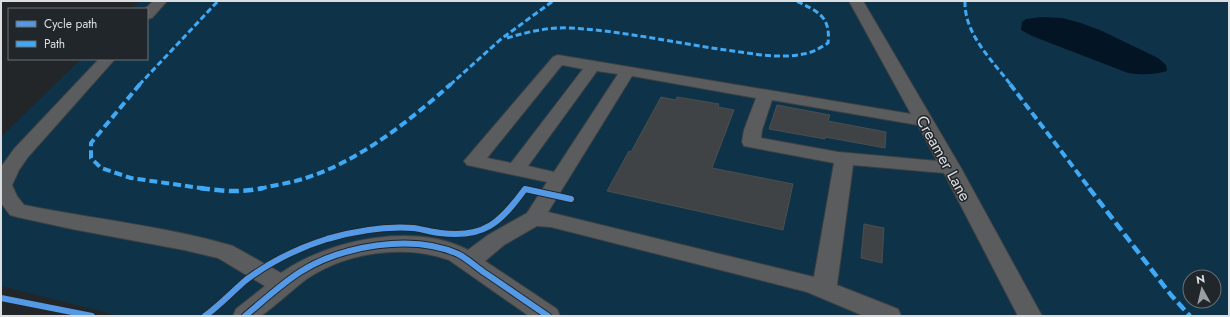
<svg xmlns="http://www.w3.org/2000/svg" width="1230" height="317" viewBox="0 0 1230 317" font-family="Jost,sans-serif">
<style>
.green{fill:#0e3248;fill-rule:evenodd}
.water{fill:#031525}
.building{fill:#404345;stroke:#4b4e50}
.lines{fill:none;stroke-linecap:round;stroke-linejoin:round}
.minor-casing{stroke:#3e4143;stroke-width:2}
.minor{fill:#5a5c5e;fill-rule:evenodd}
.quiet-far2{stroke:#3fa9f5;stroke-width:3;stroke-dasharray:6 3;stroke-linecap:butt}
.quiet-far1{stroke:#3fa9f5;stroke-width:4;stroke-dasharray:8 4;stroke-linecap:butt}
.quiet{stroke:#3fa9f5;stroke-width:4.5;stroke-dasharray:10 4.5;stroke-linecap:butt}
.cycleway-casing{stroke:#21262b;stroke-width:8}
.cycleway{stroke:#5399e6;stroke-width:6}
.labels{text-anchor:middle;stroke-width:3;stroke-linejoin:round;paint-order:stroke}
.street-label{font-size:16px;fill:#dcdfe2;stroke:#21262b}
</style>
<rect width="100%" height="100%" fill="#232629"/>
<path class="green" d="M140 1H1229V316H120L1 286V137L81 59H147V9H132ZM1190 277H1214V301H1190Z"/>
<path class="water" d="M1042 17 1062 18 1081 23 1102 31 1158 58 1166 65 1167 71C1154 75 1142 75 1128 73L1032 36 1021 30 1022 22 1026 19Z"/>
<path class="building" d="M661 97 676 100 677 97 719 104 718 107 734 110 712 168 793 184 783 230 607 191 629 151 631 152Z
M777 105 830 115 828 121 886 132 885 148 825 137V139L769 129Z
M864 224 884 228 882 263 861 258Z"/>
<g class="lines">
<g class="minor-casing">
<path id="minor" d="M153 1H167L152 18 147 19V9H145Z
M849 1H863L961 168 1042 316H1018L944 173 853 165 837 285 898 309 901 316H864L807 292 551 227 537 226 504 245 485 261 557 309 560 316H529L449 260C404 244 348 252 308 278 299 284 265 315 260 316 252 317 241 316 233 316L236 309 265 286 218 258 184 250 72 229 17 217 10 215 1 203V167L14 149 99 59H115L28 157 19 170 12 185 17 196 24 205C93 219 165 226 233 246L281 273C329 239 415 222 468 250L488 235 527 213 547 182 467 165 464 161 553 57 558 55 911 114ZM562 65 583 69 511 163 487 158ZM597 71 618 74 554 172 528 166ZM632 76 756 98 744 130 742 142 744 146 834 163 814 277 548 212ZM772 100 918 125 937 161 838 152 761 138 762 130Z"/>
</g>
<use href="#minor" class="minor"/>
<path class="quiet-far2" d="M965 1C964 34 992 60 1011 85
M507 38C527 32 548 27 570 28 625 31 679 44 733 51 756 54 780 59 803 54 812 53 820 48 828 43 831 17 818 11 796 1
M139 85 218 1
M450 85 501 39 553 1"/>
<path class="quiet-far1" d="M140 84 91 143V158L101 168 131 178 207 189
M1010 84 1090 189
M259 189C274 185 291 183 306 178 361 160 409 121 451 84"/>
<path class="quiet" d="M200 188C221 191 242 193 263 188
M1089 188 1171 295 1190 316"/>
<g class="cycleway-casing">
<path id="cycleway" d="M1 298 92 316
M205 316C220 305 232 292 246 280 270 262 298 248 327 239 355 231 384 226 413 228 422 229 431 232 440 233 484 239 501 222 525 189L571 199
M245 316C263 301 280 285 300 272 341 246 412 233 458 254 468 259 476 267 485 273 506 287 527 302 548 316"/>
</g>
<use href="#cycleway" class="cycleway"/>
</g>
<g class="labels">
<g class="street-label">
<text transform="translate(944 158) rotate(61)" y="6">Creamer Lane</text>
</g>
</g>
<rect width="1230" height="317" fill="none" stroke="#dcdfe2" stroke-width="4"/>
<rect x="8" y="8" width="140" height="52" fill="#21262b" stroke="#6c7074"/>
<rect x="16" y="21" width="20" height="6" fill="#5399e6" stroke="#6c7074"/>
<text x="44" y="28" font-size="12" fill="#dcdfe2">Cycle path</text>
<rect x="16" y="41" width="20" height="6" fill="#3fa9f5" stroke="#6c7074"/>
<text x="44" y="48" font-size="12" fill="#dcdfe2">Path</text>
<g transform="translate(1202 289) rotate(352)"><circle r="19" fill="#21262b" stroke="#6c7074"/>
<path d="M0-3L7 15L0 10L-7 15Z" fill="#9b9ea1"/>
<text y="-6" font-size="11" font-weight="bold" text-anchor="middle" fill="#dcdfe2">N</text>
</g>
</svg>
